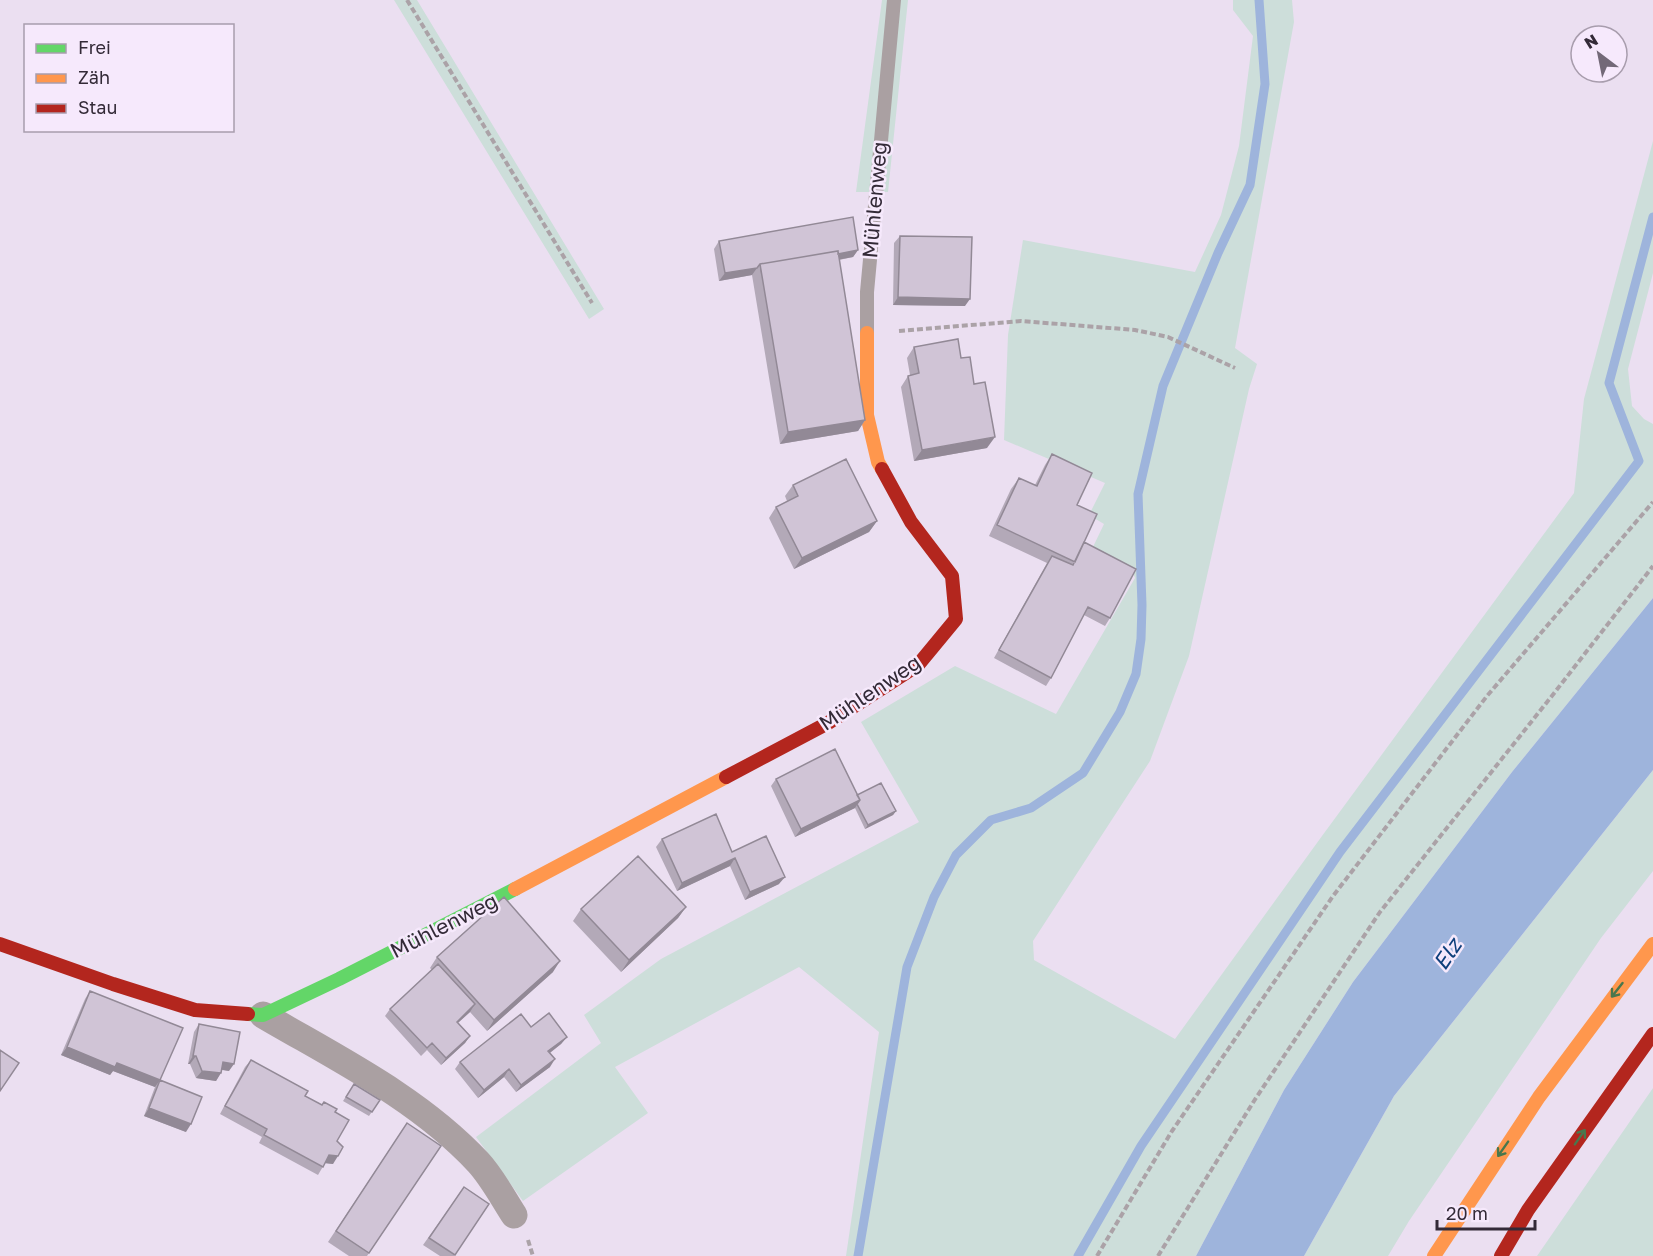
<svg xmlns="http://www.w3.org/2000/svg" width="1653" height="1256" viewBox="0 0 1653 1256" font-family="'Golos Text',sans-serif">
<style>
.green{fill:#cddeda}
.water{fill:#9eb4dc}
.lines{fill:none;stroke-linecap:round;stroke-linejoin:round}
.stream{stroke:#9eb4dc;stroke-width:9}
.path{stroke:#aba2a7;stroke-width:4;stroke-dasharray:6 3;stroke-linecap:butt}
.lane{stroke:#aaa0a2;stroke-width:14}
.street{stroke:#aaa0a2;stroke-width:27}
.fast{stroke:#63d668;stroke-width:14}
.slow{stroke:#ff974d;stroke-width:14}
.jam{stroke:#b3261e;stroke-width:14}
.wall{fill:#b3a9b8}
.shaded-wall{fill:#928996}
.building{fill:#d0c4d6;stroke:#928996;stroke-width:1.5}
.oneway{stroke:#49774d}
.labels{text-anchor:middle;stroke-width:5;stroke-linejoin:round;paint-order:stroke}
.street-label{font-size:21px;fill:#332a37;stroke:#f6e9fc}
.water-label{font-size:22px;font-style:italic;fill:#0e3f7b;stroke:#f6e9fc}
</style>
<rect width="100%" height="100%" fill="#ebdff1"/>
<path class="green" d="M394 0H417L604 309 589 319Z
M882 0H908L888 192H856Z
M1233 0H1292L1294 22 1235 348 1257 364 1249 389 1189 656 1150 761 1033 941 1034 960 1175 1039 1322 836 1574 493 1584 399 1653 141V273L1628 369 1632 406 1644 419 1653 424V598L1512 772 1353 982 1284 1090 1196 1256H846L879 1032 799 967 615 1067 648 1113 523 1201 476 1137 601 1043 584 1015 661 959 919 822 861 722 955 666 1056 714 1135 578 1132 569 1092 549 1104 524 1089 515 1105 483 1004 440 1008 335 1023 240 1195 272 1221 215 1239 146 1253 36 1233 10Z
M1653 770V871L1601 938 1409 1221 1388 1256H1304L1394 1096Z
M1653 1088V1256H1537Z"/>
<path class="water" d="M1653 598V770L1394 1096 1304 1256H1196L1284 1090 1353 982 1512 772Z"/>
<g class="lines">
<path class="stream" d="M858 1256 907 967 934 897 956 855 991 820 1031 808 1083 773 1120 712 1136 674 1141 639 1142 605 1138 494 1163 386 1218 253 1250 185 1265 84 1259 0
M1078 1256 1141 1146 1340 852 1639 461 1609 383 1653 217"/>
<path class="path" d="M407 0 592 303
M899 331 1021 321 1135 330 1168 337 1235 368
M528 1240 533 1256
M1097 1256 1172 1131 1333 896 1487 696 1653 502
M1158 1256 1254 1101 1380 912 1555 692 1653 566"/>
<path class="lane" d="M867 333V292L894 0"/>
<path class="street" d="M263 1015C338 1059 418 1098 478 1162 492 1177 503 1198 514 1215"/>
<path class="fast" d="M248 1014 263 1015 339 979 515 889"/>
<path class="slow" d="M867 333V415L878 462 882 469
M515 889 726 777
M1434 1256 1539 1097 1653 944"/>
<path class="jam" d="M726 777 828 723 918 665 956 619 952 576 911 522 882 469
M0 944 113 984 195 1010 248 1014
M1501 1256 1528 1210 1653 1034"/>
</g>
<path class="wall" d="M900 236 965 306 893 305 894 243Z
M719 241 858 250 853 257 839 260 865 420 858 431 780 444 752 275 719 281 714 249Z
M914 347 961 358 974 384 987 448 914 461 901 387 908 376 910 375 907 358Z
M1052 454 1077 505 1084 542 1110 618 1105 626 1084 615 1051 678 1046 686 994 658 1047 563 989 536 1011 489 1019 478 1035 485 1045 465Z
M793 485 877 521 869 532 794 569 769 518 776 507 787 501 785 496Z
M776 779 857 795 896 811 893 815 865 829 855 808 795 837 771 786Z
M662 839 732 852 779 884 745 900 730 866 677 891 656 847Z
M686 907 678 918 621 972 573 921 581 909Z
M437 957 553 972 487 1031 470 1012 458 1023 470 1036 465 1043 441 1065 427 1050 421 1056 385 1016 390 1009 432 970 430 968Z
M90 991 160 1080 186 1132 144 1116 155 1087 113 1071 110 1075 61 1055 85 999Z
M199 1024 229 1071 222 1070 216 1081 196 1078 190 1064H188L194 1032Z
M531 1027 567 1037 561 1044 550 1053V1067L516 1092 504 1077 478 1098 455 1069 460 1062Z
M251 1060 305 1096 335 1112 337 1141 333 1164 325 1163 318 1175 259 1143 262 1137 220 1114 245 1067Z
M354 1084 380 1100 369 1116 343 1101Z
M407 1123 441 1146 367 1256H349L328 1242Z
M464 1187 489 1204 454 1256H440L423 1245Z"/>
<path class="shaded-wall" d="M858 250 853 257 761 274 760 267Z
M757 268 752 275 719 281 725 273Z
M898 297 970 299 965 306 893 305Z
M865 420 858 431 780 444 788 432Z
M995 437 987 448 914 461 922 450Z
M877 521 869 532 794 569 802 558Z
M860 800 855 808 795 837 801 829Z
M896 811 893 815 865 829 868 825Z
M735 858 730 866 677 891 682 883Z
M785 877 779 884 745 900 750 892Z
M686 907 678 918 621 972 629 960Z
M560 961 553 972 487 1031 494 1020Z
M475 1004 470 1012 451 1029 457 1022Z
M470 1036 465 1043 441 1065 446 1058Z
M567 1037 561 1044 543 1058 548 1051Z
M67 1047 117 1063 160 1080 155 1087 113 1071 110 1075 61 1055Z
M193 1056H196L190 1064H188Z
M555 1059 550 1067 516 1092 521 1085Z
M223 1062 234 1064 229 1071 218 1069Z
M509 1069 504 1077 478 1098 484 1090Z
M202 1071 221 1073 216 1081 196 1078Z
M149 1108 191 1124 186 1132 144 1116Z
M329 1155 338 1156 333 1164 324 1163Z"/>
<path class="building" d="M853 217 858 250 838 254V251L760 264 757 268 725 273 719 241Z
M900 236 972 237 970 299 898 297Z
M838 251 865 420 788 432 760 264Z
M958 339 961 358 970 357 974 384 985 382 995 437 922 450 908 376 919 373 914 347Z
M1052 454 1092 473 1077 505 1097 514 1075 562 997 525 1019 478 1037 486Z
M846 459 877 521 802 558 776 507 798 496 793 485Z
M1084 542 1136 569 1110 618 1088 607 1051 678 999 650 1052 556 1073 565Z
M835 749 860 800 801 829 776 779Z
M881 783 896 811 868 825 857 804 860 800 857 795Z
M716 814 732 852 766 836 785 877 750 892 735 858 682 883 662 839Z
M638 856 686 907 629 960 581 909Z
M504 897 560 961 494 1020 437 957Z
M438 964 475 1004 457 1022 470 1036 446 1058 432 1043 427 1048 390 1009Z
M90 991 183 1028 160 1080 202 1097 191 1124 149 1108 160 1080 117 1063 115 1067 67 1047Z
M549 1013 567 1037 548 1051 555 1059 521 1085 509 1069 484 1090 460 1062 521 1014 531 1027Z
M199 1024 240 1032 234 1064 223 1062 221 1073 202 1071 196 1056H193Z
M0 1050 19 1063 0 1091Z
M251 1060 308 1091 305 1096 322 1105 324 1102 337 1109 335 1112 349 1120 337 1141 343 1147 338 1156 329 1155 323 1167 264 1135 267 1129 225 1106Z
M354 1084 380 1100 372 1112 346 1097Z
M407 1123 441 1146 369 1253 336 1231Z
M464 1187 489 1204 455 1255 429 1238Z"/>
<defs><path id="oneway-shaft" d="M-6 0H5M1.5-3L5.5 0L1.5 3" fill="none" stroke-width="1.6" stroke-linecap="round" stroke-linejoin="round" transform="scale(1.5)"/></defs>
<g class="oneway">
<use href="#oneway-shaft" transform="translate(1617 990) rotate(128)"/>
<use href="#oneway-shaft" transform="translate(1580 1137) rotate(-55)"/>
<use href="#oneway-shaft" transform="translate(1503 1149) rotate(125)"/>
</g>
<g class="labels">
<g class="street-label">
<text transform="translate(875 200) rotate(-85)" y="7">Mühlenweg</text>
<text transform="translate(870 693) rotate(-34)" y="7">Mühlenweg</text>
<text transform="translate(444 926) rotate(-27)" y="7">Mühlenweg</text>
</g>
<g class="water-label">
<text transform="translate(1447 954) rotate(-56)" y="8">Elz</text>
</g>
</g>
<rect x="24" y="24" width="210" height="108" fill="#f6e9fc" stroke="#a89dad" stroke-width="1.5"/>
<rect x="36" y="44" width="30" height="9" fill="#63d668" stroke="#a89dad" stroke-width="1.5"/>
<text x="78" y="54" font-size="18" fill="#332a37">Frei</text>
<rect x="36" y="74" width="30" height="9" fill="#ff974d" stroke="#a89dad" stroke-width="1.5"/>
<text x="78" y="84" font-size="18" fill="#332a37">Zäh</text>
<rect x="36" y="104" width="30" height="9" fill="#b3261e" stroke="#a89dad" stroke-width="1.5"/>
<text x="78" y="114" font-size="18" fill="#332a37">Stau</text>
<g transform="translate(1599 54) rotate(328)"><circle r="28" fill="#f6e9fc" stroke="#a89dad" stroke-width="1.5"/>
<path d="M0-4.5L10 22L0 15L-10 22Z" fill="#736978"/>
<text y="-9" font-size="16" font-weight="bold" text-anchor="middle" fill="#332a37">N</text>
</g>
<path d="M1437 1220v9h98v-9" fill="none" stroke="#332a37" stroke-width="3"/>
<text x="1446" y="1220" font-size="18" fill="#332a37" stroke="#f6e9fc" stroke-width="4.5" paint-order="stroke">20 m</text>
</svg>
